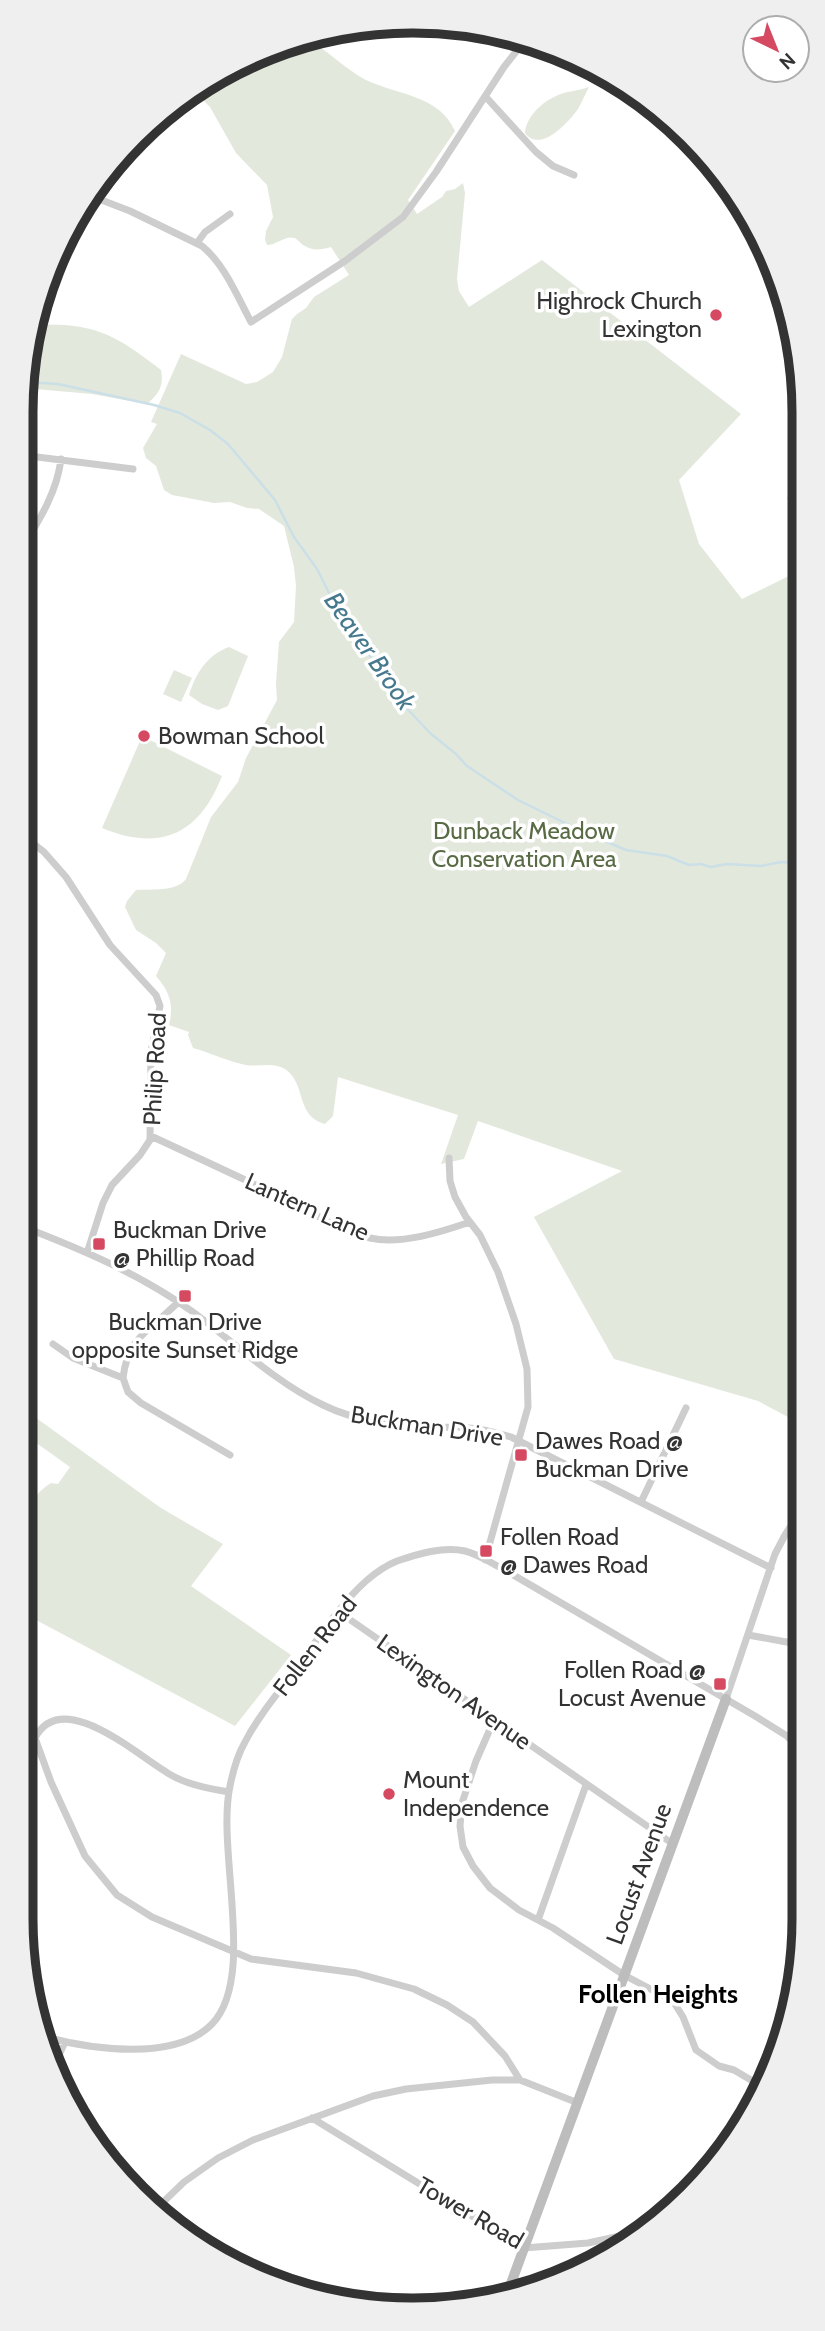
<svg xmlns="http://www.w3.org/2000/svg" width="825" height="2331" viewBox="0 0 825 2331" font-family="Cabin,sans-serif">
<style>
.green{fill:#e3e8dd}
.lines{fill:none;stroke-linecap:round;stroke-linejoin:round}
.stream{stroke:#cbdfe7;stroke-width:2.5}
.street{stroke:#cdcdcd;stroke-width:7}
.secondary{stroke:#bdbdbd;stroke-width:10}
.poi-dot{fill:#d54a61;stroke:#fff;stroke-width:2.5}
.labels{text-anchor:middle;stroke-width:7;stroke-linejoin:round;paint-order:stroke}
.poi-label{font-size:24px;fill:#333;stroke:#fff;text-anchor:start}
.park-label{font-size:24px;fill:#596b44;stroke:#fff}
.street-label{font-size:24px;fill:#333;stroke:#fff}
.water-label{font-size:26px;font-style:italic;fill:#47798e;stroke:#fff}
.neighbourhood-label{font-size:26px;font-weight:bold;fill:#000;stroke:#fff}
.rim{fill:none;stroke:#333;stroke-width:9}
</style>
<rect width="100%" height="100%" fill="#fff"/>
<path class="green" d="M301 45 308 52 320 47C334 57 348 70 364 79 395 95 439 94 455 131L408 200 417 214 442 197 446 191 455 189 463 183 465 193 457 279 459 291 469 307 542 260 741 414 679 480 699 544 742 599 801 570 803 1425 758 1401 614 1359 534 1217 622 1171 478 1121 464 1159 441 1164 458 1115 338 1077 333 1116 325 1124C295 1116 307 1084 285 1069 273 1062 259 1067 246 1065 229 1062 211 1053 193 1048L188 1035 189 1032 169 1025C174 1005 170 992 156 976L166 953 156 943 136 930 125 907 127 901 136 890C152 889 176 892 186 879L211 817 238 782 246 758 277 700 276 683 279 642 294 622 296 586 294 567 284 526 259 509 247 508 230 502 214 503 172 495 164 490 156 466 146 458 143 448 157 424 151 422 181 354 246 384 257 382 273 372 282 357 292 319 297 314 306 308 314 297 349 275 331 247C320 250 313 251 303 245 300 243 298 239 294 238 286 235 276 245 267 245L265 240 266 231 273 217 267 185 236 153 210 107 195 92 216 74Z
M589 87C584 96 581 106 575 113 564 127 539 152 525 133 526 117 542 102 556 96 566 91 578 91 589 87Z
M32 325C93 322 115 334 161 370 164 386 159 394 147 404L92 394 24 388Z
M229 647 248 656 228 706 218 710 202 704 189 695C196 673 207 655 229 647Z
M174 670 192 678 181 702 163 694Z
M148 739 222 776C199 835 160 852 102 828L140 741Z
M21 1407 161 1508 223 1544 191 1586 291 1655 235 1726 21 1612C21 1568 9 1509 51 1483L58 1484 70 1467 21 1432Z"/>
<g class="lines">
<path class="stream" d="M25 382 58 384 154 405 180 413 210 430 228 444 275 500 294 537 317 569 331 597 400 701 430 733 456 754 467 766 518 800 567 824 575 832 586 833 626 850 667 856 689 865 701 864 711 867 727 864 761 866 781 862 802 863"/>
<path class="street" d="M485 96 536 152 553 166 574 175
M91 196 130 211 202 246C225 265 237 296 251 322L345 261 403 217 436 172 504 67 526 39
M197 243 205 232 230 214
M21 455 133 469
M791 498 801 499
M21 550C38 522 57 493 61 459
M21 834 44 852 66 877 110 945 156 995 160 1006 151 1052 150 1140 140 1155 112 1185 103 1203 87 1253
M21 1009 32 988
M151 1136C200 1159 249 1181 297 1205 321 1217 343 1233 370 1238 401 1245 441 1232 470 1222
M449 1158 450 1181 455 1197 466 1217 480 1235 498 1272 516 1324 527 1369 528 1407 485 1560
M21 1226C81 1249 140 1274 193 1312 235 1343 275 1382 323 1405 359 1423 398 1425 437 1427 448 1428 459 1426 469 1428 484 1429 497 1433 511 1437L771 1568
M53 1344 73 1358 123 1378C128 1335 152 1330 178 1302
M123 1378 128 1392 141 1403 230 1455
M641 1502 686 1408
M339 1612 673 1844
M748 1635 803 1645
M726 1699 775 1554 785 1535 803 1507
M494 1720 476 1761 462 1803 460 1826 463 1847 473 1866 490 1888 519 1910 553 1928 624 1975 673 2001 683 2017 696 2050 719 2066 734 2070 761 2086
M21 1727 35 1738 51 1782 85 1856 117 1895 152 1917 251 1959 356 1973 414 1989 447 2005 473 2022 505 2056 520 2080
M35 1738C62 1685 140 1758 171 1775 188 1785 209 1789 229 1792
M538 1920 586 1785
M45 2037C91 2049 175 2062 212 2024 257 1977 216 1851 230 1786 233 1771 237 1756 245 1742 259 1715 279 1692 297 1668 317 1640 340 1604 366 1581 374 1574 387 1565 397 1561 418 1554 443 1546 465 1551 478 1554 491 1563 503 1569L755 1716 787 1736 804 1754
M52 2070 65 2042
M312 2118 524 2248 588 2243 643 2231
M738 2136C738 2117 741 2104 758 2093
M158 2207 184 2182 218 2158 253 2140 373 2096 406 2089 492 2080H520L578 2103
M610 2253 611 2239"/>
<path class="secondary" d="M506 2297 726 1699"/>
</g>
<g class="poi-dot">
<circle cx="716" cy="315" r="7"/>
<circle cx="144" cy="736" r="7"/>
<rect x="92" y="1237" width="14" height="14" rx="3.5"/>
<rect x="178" y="1289" width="14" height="14" rx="3.5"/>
<rect x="514" y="1448" width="14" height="14" rx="3.5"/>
<rect x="479" y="1544" width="14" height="14" rx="3.5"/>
<rect x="713" y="1677" width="14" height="14" rx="3.5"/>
<circle cx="389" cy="1794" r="7"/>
</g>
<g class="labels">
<g class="poi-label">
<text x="702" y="309" text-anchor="end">Highrock Church<tspan x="702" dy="28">Lexington</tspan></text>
<text x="158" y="744">Bowman School</text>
<text x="113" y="1238">Buckman Drive<tspan x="113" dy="28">@ Phillip Road</tspan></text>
<text x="185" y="1330" text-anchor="middle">Buckman Drive<tspan x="185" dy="28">opposite Sunset Ridge</tspan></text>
<text x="535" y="1449">Dawes Road @<tspan x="535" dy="28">Buckman Drive</tspan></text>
<text x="500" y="1545">Follen Road<tspan x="500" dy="28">@ Dawes Road</tspan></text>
<text x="706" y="1678" text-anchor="end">Follen Road @<tspan x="706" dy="28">Locust Avenue</tspan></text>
<text x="403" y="1788">Mount<tspan x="403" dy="28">Independence</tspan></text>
</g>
<g class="park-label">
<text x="524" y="839">Dunback Meadow<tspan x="524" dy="28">Conservation Area</tspan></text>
</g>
<g class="street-label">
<text transform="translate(155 1069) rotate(-87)" y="8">Philip Road</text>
<text transform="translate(307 1207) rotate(24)" y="8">Lantern Lane</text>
<text transform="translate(427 1426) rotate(9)" y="8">Buckman Drive</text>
<text transform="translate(315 1646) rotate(-52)" y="8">Follen Road</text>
<text transform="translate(454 1692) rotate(35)" y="8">Lexington Avenue</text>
<text transform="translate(639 1874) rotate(-70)" y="8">Locust Avenue</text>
<text transform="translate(470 2213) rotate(30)" y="8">Tower Road</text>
</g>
<g class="water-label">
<text transform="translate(370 651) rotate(55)" y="9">Beaver Brook</text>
</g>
<g class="neighbourhood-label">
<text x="658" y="2003">Follen Heights</text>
</g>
</g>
<path d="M0 0H825V2331H0ZM412 33H413A379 379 0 0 1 792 412V1919A379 379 0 0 1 413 2298H412A379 379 0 0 1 33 1919V412A379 379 0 0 1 412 33Z" fill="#efefef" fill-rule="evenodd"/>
<path class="rim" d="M412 33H413A379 379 0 0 1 792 412V1919A379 379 0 0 1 413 2298H412A379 379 0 0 1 33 1919V412A379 379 0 0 1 412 33Z"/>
<g transform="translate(776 49) rotate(137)"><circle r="33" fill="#ffffff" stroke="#adadad" stroke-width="2"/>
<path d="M0-5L12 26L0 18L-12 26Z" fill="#d54a61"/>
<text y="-10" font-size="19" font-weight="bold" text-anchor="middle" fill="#333333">N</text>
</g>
</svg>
